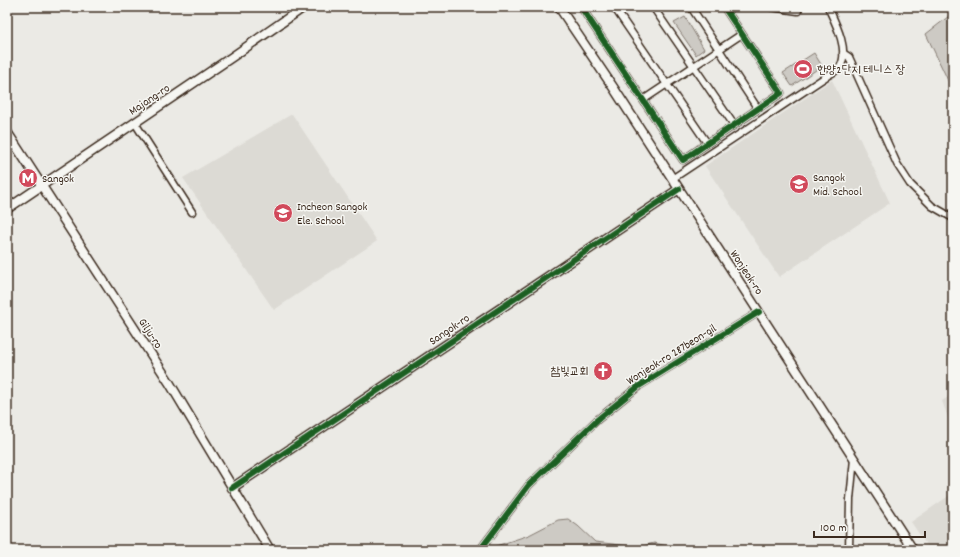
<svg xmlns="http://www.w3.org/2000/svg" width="960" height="557" viewBox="0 0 960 557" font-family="Dekko,'Poor Story',sans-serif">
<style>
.built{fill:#dcdad4}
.green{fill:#cdcac4;stroke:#847a71}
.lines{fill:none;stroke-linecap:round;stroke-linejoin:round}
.street-casing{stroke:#3b2a1e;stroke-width:9}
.secondary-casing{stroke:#3b2a1e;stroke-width:11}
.street{stroke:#f6f6f2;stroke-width:6}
.secondary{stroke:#f6f6f2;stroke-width:8}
.cycleway-casing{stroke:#f6f6f2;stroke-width:8}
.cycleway{stroke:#1b5e20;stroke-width:6}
.labels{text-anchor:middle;stroke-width:3;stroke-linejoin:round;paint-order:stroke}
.poi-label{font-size:12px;fill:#3b2a1e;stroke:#f6f6f2;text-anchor:start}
.street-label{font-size:12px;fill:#3b2a1e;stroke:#f6f6f2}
</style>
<rect width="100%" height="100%" fill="#ebeae5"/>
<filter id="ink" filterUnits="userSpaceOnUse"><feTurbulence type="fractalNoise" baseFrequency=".025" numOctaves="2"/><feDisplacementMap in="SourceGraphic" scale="8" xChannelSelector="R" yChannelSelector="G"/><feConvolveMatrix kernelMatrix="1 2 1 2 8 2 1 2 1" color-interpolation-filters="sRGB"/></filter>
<g filter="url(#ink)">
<path class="built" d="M832 80 890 203 779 277 705 166Z
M292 114 377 241 274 310 183 178Z
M953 394V431L942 401Z
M953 493V550H930L911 522Z"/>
<path class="green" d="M953 13V91L926 34Z
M685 17 704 49 696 55 674 23Z
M814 53 822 66 792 86 783 73Z
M568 519 578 526 595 542 639 547 654 543 686 550H492L496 546 529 535 558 520Z"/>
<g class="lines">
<g class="street-casing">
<path id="street" d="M581 7 683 160 781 93 724 7
M614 7 707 143
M653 7 734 125
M691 7 758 109
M771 7 798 11
M843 53 849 57 897 164 910 184 932 206 953 218
M643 100 742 34
M135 123 192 212
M672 179 827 76C831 74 837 70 840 67 850 51 835 22 828 7
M480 550 529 485 597 420 639 386 759 312
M849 550 850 499 854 459"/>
</g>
<g class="secondary-casing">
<path id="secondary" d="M559 7 613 87 913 550
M7 132 169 382 270 550
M7 209 232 57 304 7
M232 488 679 189"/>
</g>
<use href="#street" class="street"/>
<use href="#secondary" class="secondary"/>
<g class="cycleway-casing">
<path id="cycleway" d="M581 7 683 160 781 93 724 7
M232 488 679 189
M480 550 529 485 597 420 639 386 759 312"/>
</g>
<use href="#cycleway" class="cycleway"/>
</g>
</g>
<defs>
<g id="stadium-disc" transform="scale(1)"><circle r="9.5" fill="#d1495b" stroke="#f6f6f2"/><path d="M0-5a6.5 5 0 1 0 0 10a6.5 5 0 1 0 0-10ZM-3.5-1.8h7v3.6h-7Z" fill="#fff"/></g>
<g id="metro-disc" transform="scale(1)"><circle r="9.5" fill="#d1495b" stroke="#f6f6f2"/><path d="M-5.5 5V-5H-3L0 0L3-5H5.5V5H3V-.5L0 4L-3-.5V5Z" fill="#fff"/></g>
<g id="school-disc" transform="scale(1)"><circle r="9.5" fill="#d1495b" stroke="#f6f6f2"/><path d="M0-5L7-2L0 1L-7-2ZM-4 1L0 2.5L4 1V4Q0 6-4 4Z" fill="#fff"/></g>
<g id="church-disc" transform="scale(1)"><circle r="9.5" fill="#d1495b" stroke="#f6f6f2"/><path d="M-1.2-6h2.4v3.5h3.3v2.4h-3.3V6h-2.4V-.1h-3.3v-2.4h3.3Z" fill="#fff"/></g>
</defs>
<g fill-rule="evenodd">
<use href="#stadium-disc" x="803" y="69"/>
<use href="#metro-disc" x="28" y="178"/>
<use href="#school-disc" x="799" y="184"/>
<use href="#school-disc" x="283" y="213"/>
<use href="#church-disc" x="603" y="371"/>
</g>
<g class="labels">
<g class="poi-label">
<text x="817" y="73">한양2단지 테니스 장</text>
<text x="813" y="181">Sangok<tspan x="813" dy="14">Mid. School</tspan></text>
<text x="42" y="182">Sangok</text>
<text x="297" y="210">Incheon Sangok<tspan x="297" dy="14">Ele. School</tspan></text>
<text x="589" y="375" text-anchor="end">참빛교회</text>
</g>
<g class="street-label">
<text transform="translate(149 99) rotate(-34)" y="4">Majang-ro</text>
<text transform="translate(747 272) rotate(57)" y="4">Wonjeok-ro</text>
<text transform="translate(449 329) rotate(-34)" y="4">Sangok-ro</text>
<text transform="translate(151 333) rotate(57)" y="4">Gilju-ro</text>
<text transform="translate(671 354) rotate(-32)" y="4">Wonjeok-ro 287beon-gil</text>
</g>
</g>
<rect width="960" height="557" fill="none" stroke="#f6f6f2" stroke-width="24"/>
<rect x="12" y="12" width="936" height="533" fill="none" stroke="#3b2a1e" stroke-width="1.5" filter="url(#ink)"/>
<path d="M814 531v6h111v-6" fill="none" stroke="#3b2a1e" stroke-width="2"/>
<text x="820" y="531" font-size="12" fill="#3b2a1e" stroke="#f6f6f2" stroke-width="3" paint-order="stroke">100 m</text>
</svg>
